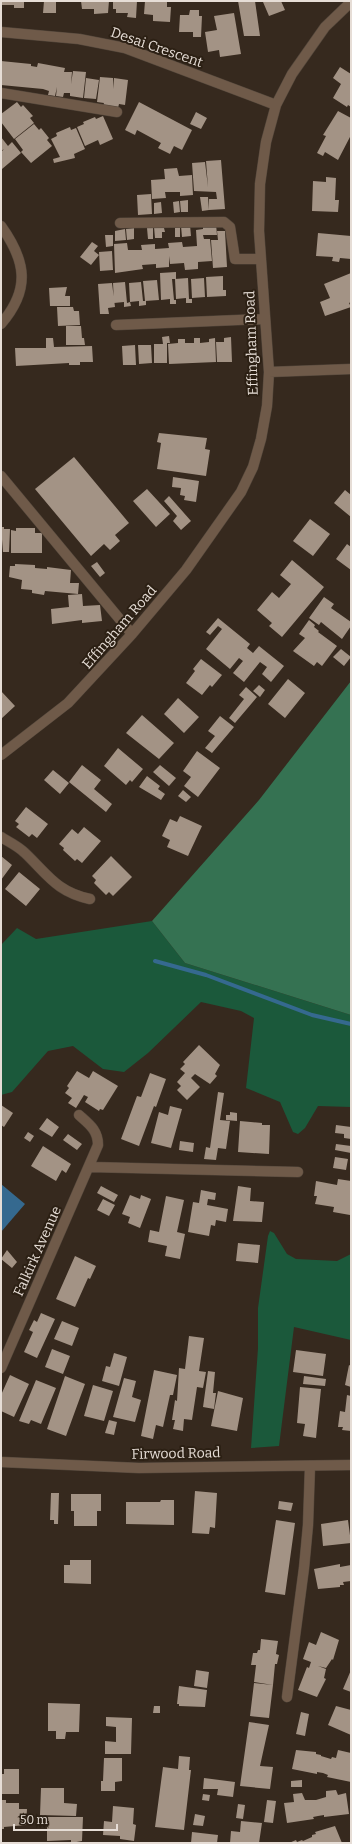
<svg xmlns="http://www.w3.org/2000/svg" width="352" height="1844" viewBox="0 0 352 1844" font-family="Bitter,serif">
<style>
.green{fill:#1b593b}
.forest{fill:#357252}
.water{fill:#35698f}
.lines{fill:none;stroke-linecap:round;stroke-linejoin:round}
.stream{stroke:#35698f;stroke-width:4}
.building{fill:#a39385}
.minor-casing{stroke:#52463b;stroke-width:11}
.minor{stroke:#6f5a49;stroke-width:10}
.labels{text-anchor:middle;stroke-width:4;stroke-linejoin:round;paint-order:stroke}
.street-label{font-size:14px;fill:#e6ddd6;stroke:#2c2014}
</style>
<rect width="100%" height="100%" fill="#36291e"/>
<path class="green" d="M152 921 185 963 351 1015V1107L318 1106 305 1128 298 1134 293 1132 280 1102 246 1088 254 1018 241 1011 201 1002 148 1053 124 1072 103 1069 73 1046 48 1051 12 1092 1 1095V945L17 928 36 939Z
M270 1231 274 1233 287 1254 296 1259 337 1261 351 1254V1340L294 1327 279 1446 251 1448 258 1348V1308L268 1236Z"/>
<path class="forest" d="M351 681V1015L185 963 152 921 259 800Z"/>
<path class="water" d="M1 1184 25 1204 1 1232Z"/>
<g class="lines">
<path class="stream" d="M155 961 206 975 312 1015 351 1024"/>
</g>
<path class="building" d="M1 1H24V8H14V5H1Z
M44 1H56V13H43Z
M81 1H109L108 13 94 14V9H82Z
M113 1H137L136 18 127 17 128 13H116V9H113Z
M145 1H167V7H171L170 22 153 21V15L144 14Z
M238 1H255L260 36H244Z
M266 1H281L285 10 269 16 263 2Z
M190 10H199V16H202L201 37H193V32H179L180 15H189Z
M234 13 241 54 220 57 219 50 208 52 205 32 217 30 214 16Z
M1 61 31 64V66L37 67 38 63 65 68 64 72H72L71 84 73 71 86 72 83 98 70 96V93H64L63 97 56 96 57 87 55 96 48 95 49 91 43 89 1 85Z
M340 67 351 74V107L348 105 347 107 333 98 341 84 333 78Z
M100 77 113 78V89L114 78 128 80 125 105 119 104 118 108 103 106 104 103 97 102Z
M86 78 99 80 96 99 84 98Z
M17 102 21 107 23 105 33 116 30 118 34 123 14 139 1 122V114Z
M139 102 192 130 182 150 174 146 170 154 158 148 161 143 137 130 135 135 125 130Z
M338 111 351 118V135L338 160 325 152 323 156 317 153 326 136 323 135Z
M196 112 207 118 201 129 190 124Z
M103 116 113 139 100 145 98 140 85 146 77 127 84 124 83 122 95 117 96 119Z
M34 124 39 130 41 128 49 138 47 140 52 146 31 163 21 152 23 150 15 139Z
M70 127 71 130 76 128 85 149 74 154 75 158 54 163 53 159 60 157 51 139 57 136 56 133Z
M1 137 8 146 12 142 21 153 2 169 1 152 4 149 1 151Z
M221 160 225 209 209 210V199H217L216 192 194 191 192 163 205 162 208 187 206 161Z
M177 168 179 176 192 175 193 195 180 196V192H165L166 198 152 199 151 180 165 179 164 169Z
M326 177 336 178 335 200H339L338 212 312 211 313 181 326 182Z
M151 194 152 214 138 215 137 195Z
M200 197H208L209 210 202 211Z
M188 200V212H181L180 201Z
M179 201 180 212 174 213 173 202Z
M161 202 162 213 154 214V203Z
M203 224H216L217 235H203L204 239H210L212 261 198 262V269L185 270 184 263 170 264 169 256V267L156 268V264L142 265 143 269 115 273 114 244 127 243 128 250H142L141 245 155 244V249L169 248 168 243 182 242 183 247 197 246 196 230 203 229Z
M190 225 191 236 182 237 181 226Z
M180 226V237H175V227Z
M154 227 164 228 165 232H162V238H155Z
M134 228V239L127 240 126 229Z
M147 228H153V239H148Z
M125 229 126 240 115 241V231Z
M217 231H225L227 267 213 268 211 240H218Z
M318 233 351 236V259L340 258 339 262 332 261 333 257 316 256Z
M105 235H113V246L106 247Z
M92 242 98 246 94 251 99 255 91 265 80 257Z
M112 251 113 270 100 271 99 252Z
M176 272V279H172L174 300H176V304H170V299L161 300 160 273Z
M351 273V302L349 303 351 307 325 316 320 302 330 298 324 284Z
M223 276V290H226V296L207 297 206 277Z
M188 278 189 299H192V303H186V298L176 299 175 279Z
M204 278 205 297 192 298 191 279Z
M157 280 159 300 145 301 143 281Z
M125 282 127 303 130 302 131 306 124 307V302L114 303 113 283Z
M141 282 143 301H146V305L139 306V301L130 302 129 283Z
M112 283 115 307 108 308 109 314H100L98 284Z
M67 287 65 296H70V306H50L49 288Z
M57 307H73L74 311H79L80 325 58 326Z
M66 326H81L82 338H84L85 345H66Z
M169 336 170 343H167V363H154V344H163L162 337Z
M231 337 232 362H217L216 342H224V338Z
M46 338H53L54 347 92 346 93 362H80V365H69V363L16 366 15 348H46Z
M194 338H200V343L209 342V339L215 338 216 362 169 364 168 344 178 343V339H185V343H194Z
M135 345 136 365H123L122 346Z
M138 345H151L152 363 139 364Z
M159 433 207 438 205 449 210 450 206 476 157 469 161 443 157 442Z
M74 457 129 523 115 535 120 541 110 550 104 544 91 556 35 489Z
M173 477 199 481 196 502 184 500 185 496 180 495 181 488 172 487Z
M147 489 170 514 156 527 133 501Z
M345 490 351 495V517L334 503Z
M169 496 191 521 181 530 173 521 177 516 164 501Z
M310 519 330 534 313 556 293 541Z
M1 527H4V529H10L9 552H3Z
M16 528H35V533H42V553H11V530L16 531Z
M347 544 351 547V570L336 559Z
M292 560 324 587 282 637 269 626 272 623 257 610 272 592 279 598 291 584 280 575Z
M97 562 105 573 100 577 91 566Z
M15 564 35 565V568L47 569V567L71 570 70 583H79L78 594 45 591 44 595 32 593V590L21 589 22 580 9 577 10 566H15Z
M82 594 83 606 100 605 102 621 82 623V620L52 624 51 609 69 607 68 595Z
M324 597 334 604 331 608 351 622V626L342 639 321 622 319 625 309 618Z
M218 618 250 644 247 648 253 653 259 646 284 666 271 682 262 674 267 667 260 662 244 682 233 673 243 661 239 658 230 669 206 649 222 629 218 626 210 635 206 632Z
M309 620 315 625 314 627 319 631 318 632 337 646 322 666 317 662 314 666 293 651 305 638 299 634Z
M341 649 351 657 344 666 333 657Z
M201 659 222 675 212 687 210 685 202 695 186 683 195 671 193 669Z
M288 679 305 693 285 718 268 704Z
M259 685 265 690 260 697 253 691Z
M246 687 257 697 235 723 229 718 244 699 239 695Z
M1 691 15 706 1 719Z
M178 698 199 717 184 733 164 714Z
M142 715 174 743 159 759 126 733Z
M220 716 234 727 212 753 205 748 215 736 208 731Z
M118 748 143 769 132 782 130 780 126 785 104 766Z
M197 751 220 768 198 797 184 786 191 777 183 771Z
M82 765 101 780 94 789 112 804 106 812 69 782Z
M160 765 176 778 169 786 153 772Z
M53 770 69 783 60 794 44 780Z
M147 776 160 786 158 789 165 794 161 800 139 787Z
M183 790 191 797 186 802 178 796Z
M26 807 48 824 37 838 32 834 29 837 16 827 19 824 15 821Z
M180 816 202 826 188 856 167 847 170 840 162 836 170 819 177 822Z
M84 827 101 841 82 863 77 859 75 861 63 850 64 848 59 844 72 829 78 834Z
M1 856 12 865 1 880Z
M111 856 132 877 113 896 109 892 106 895 94 883 96 880 92 876Z
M19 872 40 889 26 906 5 889Z
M199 1045 220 1065 215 1074 217 1076 210 1084 195 1074 191 1078 200 1087 187 1100 177 1090 181 1086 177 1082 185 1073 180 1069 185 1064 183 1062Z
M77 1071 89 1078 93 1071 118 1086 103 1110 100 1109 99 1111 85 1102 88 1097 84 1095 76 1108 68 1103 72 1098 65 1093 69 1088 67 1086Z
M150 1073 166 1079 156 1107 154 1106 139 1146 121 1139 137 1096 141 1097Z
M218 1092 224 1093 220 1120 230 1121 226 1149 218 1148 216 1160 204 1159 206 1147 210 1148Z
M1 1105 13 1113 4 1127 1 1125Z
M170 1106 182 1109 171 1148 151 1143 159 1112 168 1115Z
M230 1112 237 1113V1121L226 1120V1115H230Z
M47 1118 59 1127 52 1137 39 1129Z
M240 1121 262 1123V1125H270L269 1154 238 1152Z
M336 1125 351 1127V1139L344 1138V1134L335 1133Z
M28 1132 34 1136 30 1142 24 1138Z
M68 1134 82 1144 77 1150 63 1140Z
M180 1141 194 1143 193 1152 179 1150Z
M336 1144 351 1146V1153L335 1150Z
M43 1146 71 1164 66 1173 62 1170 56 1181 31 1166Z
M335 1157 348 1159 346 1170 333 1168Z
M338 1179 351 1181 350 1215 333 1212 334 1207 315 1204 317 1196H314L316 1181 337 1185Z
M101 1186 118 1195 114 1202 97 1193Z
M238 1186 251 1188 250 1201 264 1202 262 1222 233 1221Z
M201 1190 216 1193 215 1200 208 1199 207 1205 228 1209 226 1222 216 1220 215 1226 211 1225 209 1236 188 1232 193 1202 199 1203Z
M130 1195 140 1199 141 1195 151 1199 140 1228 128 1223 130 1217 122 1214Z
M166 1196 184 1200 177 1232 185 1234 180 1259 165 1256 167 1246 148 1242 150 1230 159 1232Z
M103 1199 115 1205 109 1216 97 1210Z
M238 1243 260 1245 258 1263 236 1261Z
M7 1250 17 1262 12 1268 1 1259Z
M75 1256 96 1266 90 1279 88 1278 75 1307 56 1299Z
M41 1313 55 1319 37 1358 24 1352 33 1332 29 1330 34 1320 37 1322Z
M62 1321 79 1328 72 1346 54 1339Z
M189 1336 204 1338 199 1371 206 1372 203 1388 197 1387 192 1420 184 1419 183 1431 173 1429 175 1420H172L175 1400 177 1401 179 1368 185 1369Z
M52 1349 70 1356 63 1374 45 1367Z
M296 1350 326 1354 323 1376 293 1372Z
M114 1353 127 1357 119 1386 102 1381 106 1366 110 1367Z
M349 1365 351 1366V1387L345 1385Z
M154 1370 177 1375 173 1395H170L163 1427 156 1425 153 1439 141 1436Z
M208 1371 215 1372 213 1393H216L214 1409 203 1407Z
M10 1375 29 1384 14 1417 1 1411V1395Z
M65 1376 85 1384 66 1436 47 1429Z
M304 1376 326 1379 325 1386 303 1384Z
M124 1378 136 1381 132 1397 141 1400 135 1422 113 1417Z
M36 1380 56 1388 41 1424 31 1420 29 1424 19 1421Z
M93 1385 113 1391 104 1421 84 1416Z
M300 1387 321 1389 316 1438 303 1436 305 1424 297 1423Z
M218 1391 243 1398 237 1431 211 1426Z
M347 1395 351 1396V1431L342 1430 343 1427H338L340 1411 345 1412Z
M109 1420 117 1422 114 1435 105 1433Z
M195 1491 217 1493 215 1528 210 1527 209 1534 192 1533Z
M51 1493H59L58 1524H54V1520H50Z
M71 1494H101V1511H97V1526H74V1511H71Z
M161 1500H174V1525L126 1524V1502H160Z
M279 1501 293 1503 291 1511 278 1509Z
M276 1520 295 1523 285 1595 265 1592Z
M348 1520 351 1543 323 1546 321 1524Z
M70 1560H91V1584L64 1583V1565H70Z
M340 1564V1567L351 1565V1581L343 1582 344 1585H340V1587L318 1589 314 1569Z
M321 1632 339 1640 333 1660 332 1659 326 1668 318 1666 326 1669 324 1678 326 1679 317 1697 298 1690 307 1667 309 1668 311 1662 303 1659 309 1642 316 1645Z
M261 1639 278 1641 276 1654 279 1655 277 1664H275L273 1685 254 1682 256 1665H251L253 1653H257L258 1650H260Z
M196 1670 209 1672 207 1688 194 1686Z
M351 1670V1692L343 1689Z
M254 1683 273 1685 269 1718 250 1716Z
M179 1686 207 1690 205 1707 179 1706V1704H177Z
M48 1703 80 1704 79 1732H66L65 1739H56V1731H48Z
M154 1706H160V1713H153Z
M336 1706 351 1710V1735L328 1725Z
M301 1712 309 1714 305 1736 296 1734Z
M106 1717 132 1718 131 1754H105V1741L116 1742V1727L106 1726Z
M249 1722 269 1725 260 1766 273 1767 270 1789 240 1786Z
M296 1750 316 1752V1754L321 1755V1756L331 1759 332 1757 336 1758 338 1750 351 1753V1782L327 1777 328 1775 323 1773 317 1772V1774L292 1769Z
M179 1756 190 1757 189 1770H191L184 1830 155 1827 163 1767 178 1769Z
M104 1758H122V1781L115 1782V1791H101V1781H103Z
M4 1769H19V1794H1V1774H4Z
M204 1778 235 1782 233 1797 217 1795 218 1789H203Z
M302 1780V1787H291V1781Z
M41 1788H64V1803L77 1804 76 1816 40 1815Z
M336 1790 338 1795 346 1793 349 1814 324 1817V1815L318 1816 313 1817 314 1819 287 1823 284 1803 294 1802 293 1794 302 1793 305 1800H316L317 1811 316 1800 326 1797V1791Z
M203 1794 210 1795 209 1801 202 1800Z
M1 1800H6V1803H19V1809H27L26 1825 4 1827V1829H1Z
M267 1800 276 1801 273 1823 264 1822Z
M238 1804 245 1805 243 1819 236 1818Z
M113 1806 134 1808 133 1824 136 1825 134 1841 120 1839V1836L103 1835 104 1821 112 1822Z
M195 1814 205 1816 203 1826 193 1825Z
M47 1817H83L82 1841 71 1843V1840L47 1841Z
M241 1821 262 1823 259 1843H230L231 1831 240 1832Z
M335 1826 342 1843H289L296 1840 297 1842 302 1840 303 1841 312 1837V1835L316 1834 315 1832Z
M192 1832 218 1835 217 1843H191Z"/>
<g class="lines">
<g class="minor-casing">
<path id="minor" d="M1 32 79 39 125 48 276 105
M1 93 117 112
M120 223 224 222 230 227 235 259H261
M1 226C26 261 31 289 1 324
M116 325 265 319
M269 372 351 369
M1 476 132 634
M1 755 68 703 132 634 186 570 241 492 253 467 261 439 267 406 269 372 259 231 260 184 266 142 276 105 292 74 325 27 351 2
M1 837C9 842 18 846 25 853 48 875 57 892 90 899
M90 1167 298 1172
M1 1368 98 1145C98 1130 89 1124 79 1115
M1 1462 139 1468 351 1465
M287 1697 304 1568 308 1525 310 1466"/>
</g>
<use href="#minor" class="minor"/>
</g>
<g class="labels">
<g class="street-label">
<text transform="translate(157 47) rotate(19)" y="5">Desai Crescent</text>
<text transform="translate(251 343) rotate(-92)" y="5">Effingham Road</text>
<text transform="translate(119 627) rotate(-49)" y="5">Effingham Road</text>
<text transform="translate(37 1251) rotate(-66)" y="5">Falkirk Avenue</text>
<text transform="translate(176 1453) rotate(-1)" y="5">Firwood Road</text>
</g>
</g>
<rect width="352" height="1844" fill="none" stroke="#e6ddd6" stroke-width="4"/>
<path d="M14 1824v6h103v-6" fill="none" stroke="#e6ddd6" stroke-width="2"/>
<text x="20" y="1824" font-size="12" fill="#e6ddd6" stroke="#2c2014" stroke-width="3" paint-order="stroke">50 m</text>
</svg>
